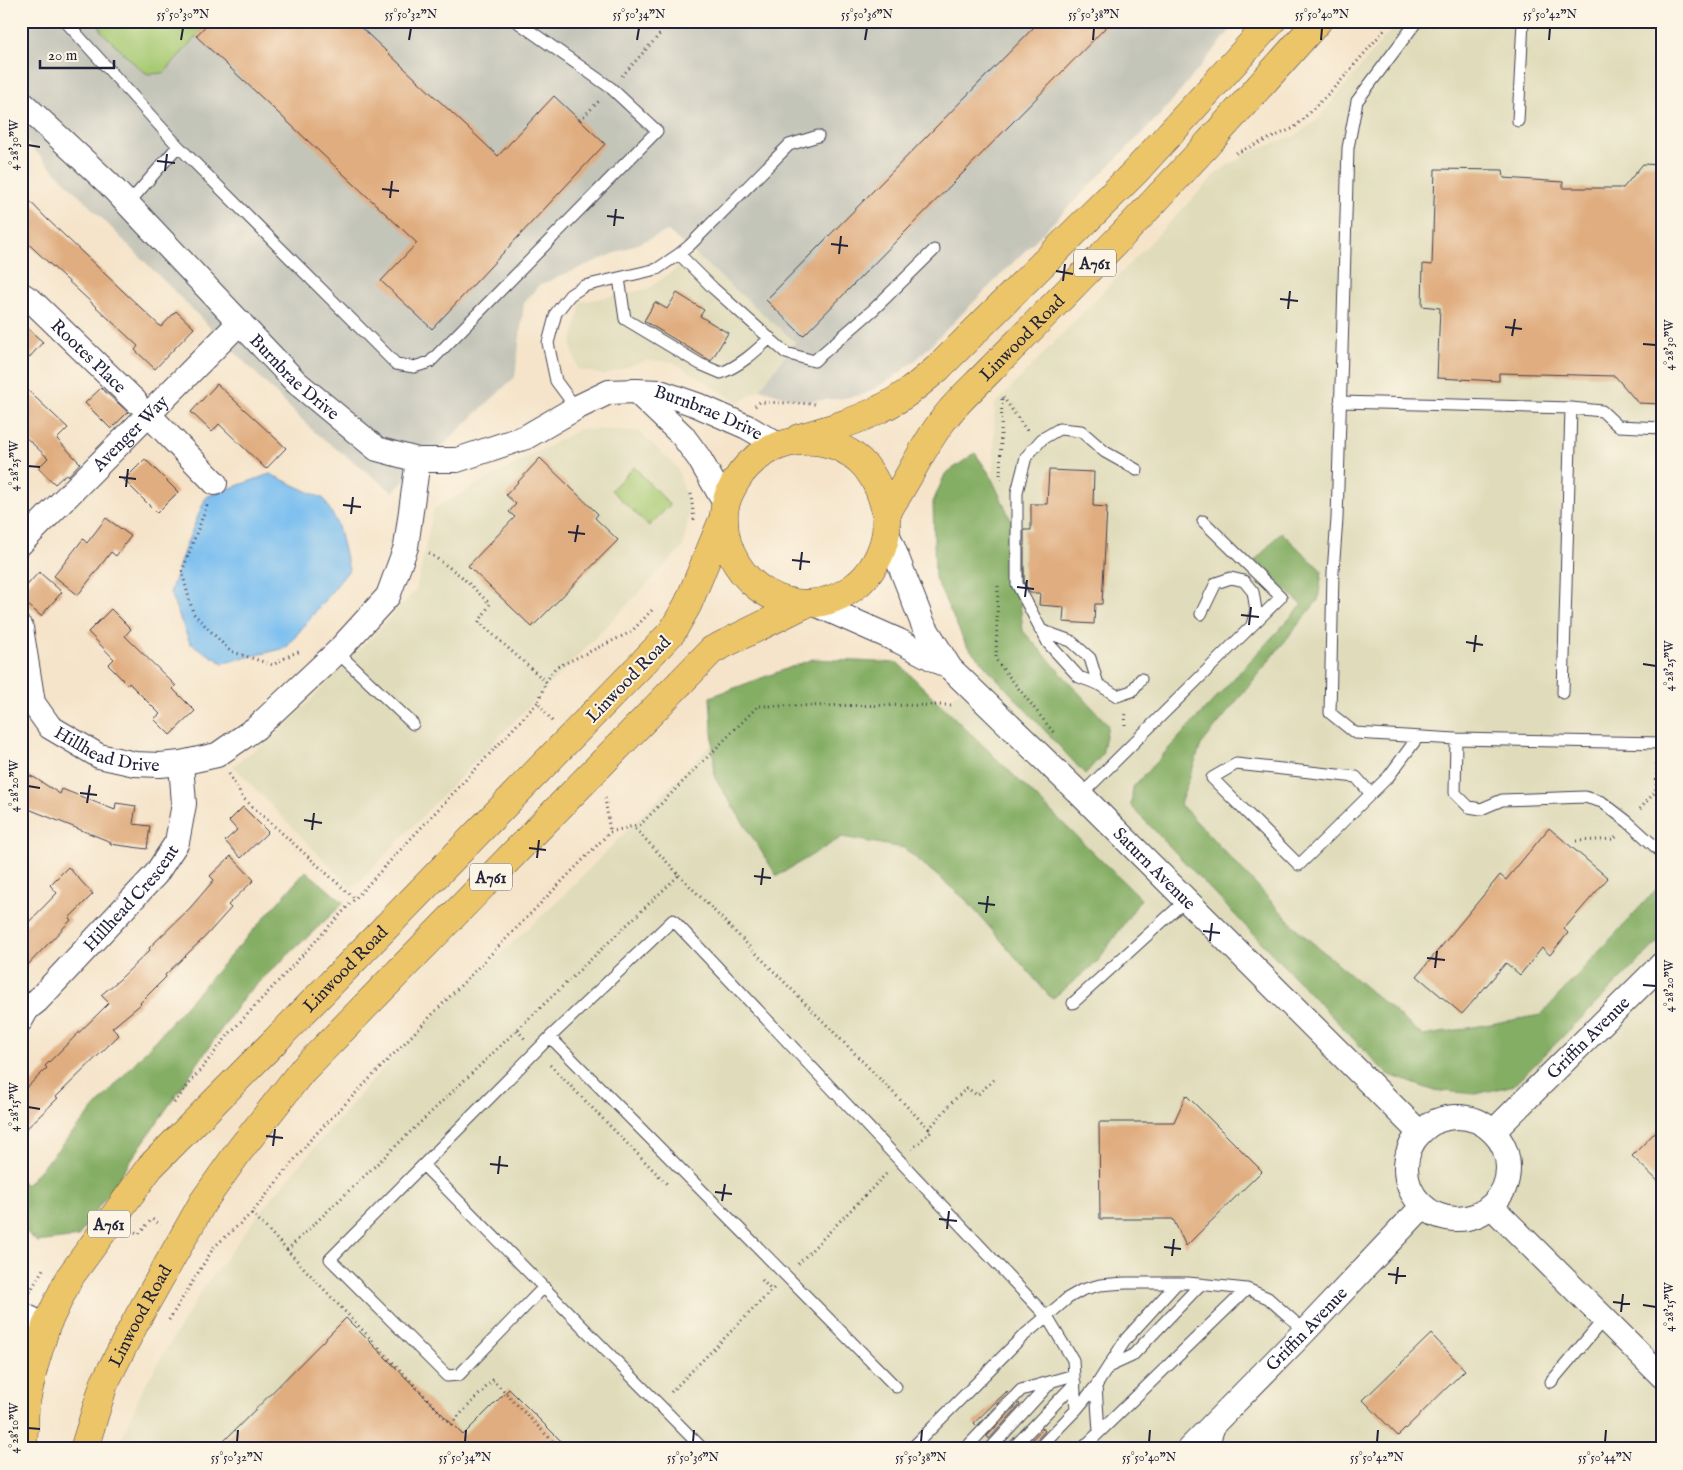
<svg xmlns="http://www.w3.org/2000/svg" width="1683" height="1470" viewBox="0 0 1683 1470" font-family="'IM FELL English',serif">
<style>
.built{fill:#e0dcbb}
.industrial{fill:#c4c5b9}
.green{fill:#a7ca73;stroke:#647657}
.forest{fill:#85ae65;stroke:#546850}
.water{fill:#79bef0;stroke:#4e7096}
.building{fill:#e0ad80}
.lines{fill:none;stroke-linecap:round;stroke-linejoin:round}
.service-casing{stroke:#423f50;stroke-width:13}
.minor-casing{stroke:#423f50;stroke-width:26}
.primary-casing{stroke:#423f50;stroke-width:29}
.path{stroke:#423f50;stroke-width:3;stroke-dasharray:1 4;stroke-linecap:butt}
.service{stroke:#fff;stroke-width:11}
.minor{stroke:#fff;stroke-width:24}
.primary{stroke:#edc569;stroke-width:28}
.primary-bridge-casing{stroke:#423f50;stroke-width:29;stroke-linecap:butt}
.primary-bridge{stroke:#edc569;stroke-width:28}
.ticks{fill:none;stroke:#22223b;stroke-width:2}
.labels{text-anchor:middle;stroke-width:4;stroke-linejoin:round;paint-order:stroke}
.shield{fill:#fcf5e5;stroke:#63616e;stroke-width:1}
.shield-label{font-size:16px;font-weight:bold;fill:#22223b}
.street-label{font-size:18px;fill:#22223b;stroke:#fcf5e5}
.neatline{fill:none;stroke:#22223b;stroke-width:2}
.ticks-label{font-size:12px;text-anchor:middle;fill:#22223b}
</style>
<rect width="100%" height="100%" fill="#fcf5e5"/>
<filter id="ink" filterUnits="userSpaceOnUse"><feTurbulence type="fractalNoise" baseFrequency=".02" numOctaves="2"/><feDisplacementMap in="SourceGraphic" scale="10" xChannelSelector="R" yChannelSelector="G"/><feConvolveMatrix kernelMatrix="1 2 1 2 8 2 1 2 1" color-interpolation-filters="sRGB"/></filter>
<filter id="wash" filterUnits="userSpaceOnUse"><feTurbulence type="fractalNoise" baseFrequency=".0096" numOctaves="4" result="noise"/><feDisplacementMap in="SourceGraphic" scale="20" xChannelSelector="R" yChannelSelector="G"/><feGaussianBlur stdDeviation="1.12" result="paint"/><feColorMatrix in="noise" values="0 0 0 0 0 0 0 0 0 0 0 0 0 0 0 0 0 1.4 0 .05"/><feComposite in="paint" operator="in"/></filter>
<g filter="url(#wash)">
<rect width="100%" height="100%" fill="#f5e4ca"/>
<path class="built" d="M1398 21H1662V1449H117L145 1385 204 1287 264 1207 372 1080 440 1010 558 901 749 706 949 701 987 663 995 404 1219 171 1250 152 1295 136 1318 119Z
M695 255 795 342 760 389 739 403 673 362 647 360 604 375 578 369 571 347 581 302 648 289Z
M580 429 638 431 677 467 690 509 683 547 352 889 233 766 281 731 416 590 434 508Z"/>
<path class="industrial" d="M21 21H1238L1161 114 917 359 893 378 865 394 837 399 808 401 789 398 760 389 795 342 668 231 539 285 524 303 515 377 393 492 313 431 21 137Z"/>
<path class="green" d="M98 21H210L164 73 148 74 139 68 101 31Z
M634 467 670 505 649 526 611 490Z"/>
<path class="forest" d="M975 453 989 473 1011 520 1023 631 1108 725 1102 755 1085 774 966 645 935 578 933 502 945 474Z
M1281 532 1322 571 1318 600 1201 745 1180 804 1300 932 1423 1036 1541 1015 1662 883V938L1514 1085 1476 1094 1432 1090 1387 1074 1131 806 1133 787 1302 605 1255 561Z
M813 659 898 663 1141 899 1097 962 1052 999 965 899 904 848 842 837 777 876 715 778 710 697Z
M306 871 344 903 245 995 78 1237 37 1242 21 1227V1180L26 1185Z"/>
<path class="water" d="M270 474 324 499 337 523 349 570 286 648 223 663 190 643 170 593 186 545 206 497Z"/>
<g id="blocks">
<path class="building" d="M210 21H354L498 156 554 96 605 144 432 329 381 281 417 243 196 36Z
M1040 21H1112L803 336 766 300Z
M1643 164 1662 165V404L1638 403 1615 376 1499 373V381L1437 378 1440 308 1422 306 1423 264 1432 265 1435 169 1503 170 1504 178 1563 182V188H1623Z
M21 192 46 218 161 327 176 311 194 328 155 369 135 350 138 346 21 237Z
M677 293 704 310 700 316 728 333 711 361 644 321 655 302 667 309Z
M21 323 43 342 21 367Z
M21 384 68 428 57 439 80 463 68 476 66 474 55 484 38 468 48 458 21 433Z
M217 384 286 448 266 469 219 424 212 432 191 412Z
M101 388 128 412 111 429 85 403Z
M540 458 598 514 595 518 618 540 532 627 468 566 515 517 509 512 516 504 506 495Z
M145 459 178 492 157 513 124 480Z
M1049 470 1094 472 1093 506 1107 507 1102 604H1095L1094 624 1063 622 1064 607 1039 605 1040 593H1030L1024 582V530H1031V504H1047Z
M106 518 131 536 116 556 111 552 78 595 54 576 83 539 87 543Z
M39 572 62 592 41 616 21 599V592Z
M111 609 131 629 125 636 176 686 173 689 195 711 170 735 154 719 160 714 129 683 128 685 108 665 114 659 88 632Z
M21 772 35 778 60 794 62 789 115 810 116 803 136 806 133 824 150 826 147 849 110 844 111 842 21 806Z
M243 807 268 832 241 858 225 841 237 830 229 821Z
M1549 828 1608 878 1564 929 1568 933 1550 955 1542 948 1520 975 1506 963 1462 1014 1417 976 1500 875 1506 880Z
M231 856 254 880 228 905 231 908 205 937 165 975 166 977 140 1003 141 1004 112 1028 119 1035 56 1097 58 1098 21 1134V1093L47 1068 45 1066 109 1003 101 995 119 980 150 950 149 948 190 908 214 880 210 876Z
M68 867 93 894 69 918 71 920 21 972V930L57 893 50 885Z
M1186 1095 1262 1171 1186 1246 1173 1219H1100L1099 1122H1174Z
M1662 1125V1185L1632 1156Z
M346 1318 463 1435 509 1389 569 1449H216Z
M1431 1334 1465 1370 1398 1436 1363 1400Z
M1007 1391 1008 1392 977 1426 974 1423Z
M1019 1403 1020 1405 989 1439 987 1436Z
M1043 1428 1045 1431 1033 1444 1031 1449H1023Z"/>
</g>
</g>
<g filter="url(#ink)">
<use href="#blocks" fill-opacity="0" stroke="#423f50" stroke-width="1"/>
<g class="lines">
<g class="service-casing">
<path id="service" d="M65 21 178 146 396 364 414 367 430 362 657 131 611 88 516 21
M1417 21 1357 101 1348 148 1337 519 1333 572 1330 713 1355 733 1456 739 1662 743
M1518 121 1523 21
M128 204 178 146
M679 254 689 246 789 145 818 136
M619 278 625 319 700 364 721 373C741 365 755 352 770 338
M1340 402 1571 408 1602 411 1618 426 1662 428
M576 408 556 381 548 343 556 313 570 295 584 286 657 269 679 254 713 288 786 353 814 361 874 309 934 250
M1137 470 1105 452 1081 431 1059 429 1042 439 1026 457 1017 492V584L1048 643 1079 677 1098 684 1117 696 1132 691 1141 679
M1201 614 1216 583 1231 578 1244 581 1253 592 1256 610 1252 625
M1040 630 1071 641 1090 658 1098 684
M337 652 413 724
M1563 693 1571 408
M1456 739 1455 793 1469 807 1481 809 1502 800 1585 797 1602 802 1628 822 1662 853
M1371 794 1356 777 1236 764 1212 778 1299 865 1389 776 1418 737
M1081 795 1281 597 1203 521
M1073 1003 1186 900
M550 1037 896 1387
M423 1165 330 1259 447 1376 459 1375 544 1287
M1108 1367 1132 1356 1201 1284
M1551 1382 1604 1319
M1096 1386 1099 1432
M703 1449 423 1165 550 1037 673 920 1047 1317 1073 1360 1076 1410
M911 1449 1021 1338 1068 1298 1082 1290 1100 1285 1125 1283H1188L1247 1289 1268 1298 1305 1331
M965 1449 1021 1390 1074 1375
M990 1449 1051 1382
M1012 1449 1075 1383
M1038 1449 1076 1410 1096 1386 1126 1339 1177 1283
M1082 1449 1247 1289
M1212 1449 1220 1425"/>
</g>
<g class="minor-casing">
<g id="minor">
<path id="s1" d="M21 102 108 183 296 382 377 449 418 460H457L526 437 576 408 609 392 636 391 660 392 697 405 747 427 778 445"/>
<path id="s2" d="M21 294 33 302 135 401"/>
<path d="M636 391 682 435 699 458 725 503"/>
<path d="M148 414 215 483"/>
<path id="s3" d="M886 530 923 624 950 668 1081 795 1420 1133"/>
<path id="s4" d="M21 543 240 322"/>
<path d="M813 603 899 641 949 667"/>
<path id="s5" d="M21 628 33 703 50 727 99 756 135 764 160 765 181 763 217 755 256 728 337 652 388 596 406 547 418 460"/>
<path id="s6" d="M21 1020 27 1009 37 1001 156 874 177 842 184 804 181 763"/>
<circle cx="1457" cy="1168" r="51"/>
<path id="s7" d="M1493 1132 1662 964"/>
<path d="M1492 1207 1662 1376"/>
<path d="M21 1314 46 1326"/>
<path id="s8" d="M1189 1449 1305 1331 1422 1207"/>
</g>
</g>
<g class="primary-casing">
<g id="primary">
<path d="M799 438C826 430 855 422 880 409 902 399 920 383 938 368L1135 172 1272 21"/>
<path id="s9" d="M887 515C882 497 878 482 866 467 830 426 763 435 736 481 729 493 723 505 724 520 725 586 798 629 854 587 871 575 883 553 886 532 887 527 885 520 887 515 889 506 897 497 901 489 915 466 927 440 944 419 957 401 976 385 992 368 1027 333 1061 298 1095 263 1172 185 1245 103 1318 21"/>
<path d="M635 671 672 632 688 604 723 519"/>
<path d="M681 682 712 650 805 604"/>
<path d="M23 1449 25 1406 34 1366 46 1326 69 1278 150 1167 274 1042"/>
<path id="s10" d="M84 1449 104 1384 136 1321 203 1202 239 1151 301 1072"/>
</g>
</g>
<path class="path" d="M622 76 660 34
M580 120 599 101
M1236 153 1294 128 1338 84 1386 28
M1003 397 1027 431
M755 406 760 402 815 404
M1000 480 1002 396
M691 494 694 520
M207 505 182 572 193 613 230 651 273 665 292 654 302 651
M429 553 461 576 490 604 479 622 546 682
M998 586 996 660 1054 733 1053 734
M552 721 538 702 546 682 555 668 631 632 654 608
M1125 725 1126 711
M1658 725 1662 589
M229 774 243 798 355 899
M605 798 610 832
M1640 809 1656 791 1657 759
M1576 841 1614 839 1618 835
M679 875 931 1131 912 1149
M517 1030 525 1039
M550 1065 667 1184
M174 1103 230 1033 538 702
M929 1129 955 1099 967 1088 977 1095 996 1078
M252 1213 451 1424 493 1380 560 1449
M135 1232 139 1234 152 1219 161 1225
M287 1250 679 875 633 826
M798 1264 888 1172
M762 1280 772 1291
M30 1292 43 1269
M169 1320 214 1247 252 1213 311 1139 610 832 641 824 758 706 954 705
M671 1392 774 1288"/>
<use href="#service" class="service"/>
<use href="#minor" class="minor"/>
<use href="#primary" class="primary"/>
<g class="primary-bridge-casing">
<g id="primary-bridge">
<path id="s11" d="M274 1042 635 671"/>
<path d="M301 1072 681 682"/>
</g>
</g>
<use href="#primary-bridge" class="primary-bridge"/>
</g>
</g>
<path class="ticks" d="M181 40 183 28M409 40 411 28M637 40 639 28M865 40 867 28M1093 40 1094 28M1321 40 1322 28M1549 40 1550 28M28 145 40 147M157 161 175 163M165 171 167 154M382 189 399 191M390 198 392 181M607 216 624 218M614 226 616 209M831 244 848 246M839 254 841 236M1056 271 1073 274M1063 281 1065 264M1280 299 1298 301M1288 309 1290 291M1505 327 1522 329M1512 336 1515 319M1643 344 1656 345M28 466 40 467M119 477 136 479M126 487 128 469M343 505 361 507M351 514 353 497M568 532 585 534M575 542 578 525M792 560 810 562M800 570 802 552M1017 587 1034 589M1025 597 1027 580M1241 615 1259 617M1249 625 1251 607M1466 642 1483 645M1474 652 1476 635M1643 664 1656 666M28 786 40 788M80 793 97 795M87 803 90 785M304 820 322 823M312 830 314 813M529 848 546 850M537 858 539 840M754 876 771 878M761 885 763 868M978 903 995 905M986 913 988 896M1203 931 1220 933M1210 941 1212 923M1427 958 1445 960M1435 968 1437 951M1643 985 1656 986M28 1107 40 1109M266 1136 283 1138M273 1146 275 1129M490 1164 508 1166M498 1174 500 1156M715 1192 732 1194M722 1201 725 1184M939 1219 957 1221M947 1229 949 1211M1164 1247 1181 1249M1172 1256 1174 1239M1388 1274 1406 1276M1396 1284 1398 1267M1613 1302 1630 1304M1643 1305 1656 1307M1621 1312 1623 1294M28 1428 40 1429M237 1442 238 1430M465 1442 466 1430M693 1442 694 1430M921 1442 922 1430M1149 1442 1150 1430M1377 1442 1378 1430M1605 1442 1606 1430"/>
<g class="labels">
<g class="shield">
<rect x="1074" y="249.5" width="42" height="27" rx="4"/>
<rect x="470" y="863.5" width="42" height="27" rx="4"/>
<rect x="88" y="1210.5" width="42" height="27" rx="4"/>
</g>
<g class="shield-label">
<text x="1095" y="269">A761</text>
<text x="491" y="883">A761</text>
<text x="109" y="1230">A761</text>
</g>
<g class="street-label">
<text dy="6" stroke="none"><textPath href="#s9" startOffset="734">Linwood Road</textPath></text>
<text dy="6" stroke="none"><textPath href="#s2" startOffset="92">Rootes Place</textPath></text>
<text dy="6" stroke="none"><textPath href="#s1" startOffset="388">Burnbrae Drive</textPath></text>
<text dy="6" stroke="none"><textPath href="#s1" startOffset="850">Burnbrae Drive</textPath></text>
<text dy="6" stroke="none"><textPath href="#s4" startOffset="155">Avenger Way</textPath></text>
<text transform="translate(628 679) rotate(-46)" y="6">Linwood Road</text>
<text dy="6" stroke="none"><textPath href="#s5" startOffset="168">Hillhead Drive</textPath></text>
<text dy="6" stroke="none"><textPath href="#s3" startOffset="439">Saturn Avenue</textPath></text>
<text dy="6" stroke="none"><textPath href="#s6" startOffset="165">Hillhead Crescent</textPath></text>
<text dy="6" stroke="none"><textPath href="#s11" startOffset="102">Linwood Road</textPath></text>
<text dy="6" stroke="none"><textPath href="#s7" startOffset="134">Griffin Avenue</textPath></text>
<text dy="6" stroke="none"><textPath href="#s10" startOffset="145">Linwood Road</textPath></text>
<text dy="6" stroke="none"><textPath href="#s8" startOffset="168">Griffin Avenue</textPath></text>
</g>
</g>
<rect width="1683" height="1470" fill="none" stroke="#fcf5e5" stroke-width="55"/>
<path d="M40 60v8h74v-8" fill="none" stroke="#22223b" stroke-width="2.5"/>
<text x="48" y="60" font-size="15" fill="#22223b" stroke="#fcf5e5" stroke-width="4" paint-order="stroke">20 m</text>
<rect x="28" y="28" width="1628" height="1414" class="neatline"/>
<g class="ticks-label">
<text x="183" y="18">55°50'30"N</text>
<text x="411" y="18">55°50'32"N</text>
<text x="639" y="18">55°50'34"N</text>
<text x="867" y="18">55°50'36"N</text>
<text x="1094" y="18">55°50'38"N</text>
<text x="1322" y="18">55°50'40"N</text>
<text x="1550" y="18">55°50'42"N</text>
<text transform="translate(14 145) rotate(-90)" y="4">4°28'30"W</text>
<text transform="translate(1669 345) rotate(-90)" y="4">4°28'30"W</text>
<text transform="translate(14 466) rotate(-90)" y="4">4°28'25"W</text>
<text transform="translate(1669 666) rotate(-90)" y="4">4°28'25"W</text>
<text transform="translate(14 786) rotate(-90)" y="4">4°28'20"W</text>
<text transform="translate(1669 986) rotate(-90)" y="4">4°28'20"W</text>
<text transform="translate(14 1107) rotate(-90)" y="4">4°28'15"W</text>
<text transform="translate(1669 1307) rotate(-90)" y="4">4°28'15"W</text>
<text transform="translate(14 1428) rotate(-90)" y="4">4°28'10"W</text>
<text x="237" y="1461">55°50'32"N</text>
<text x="465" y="1461">55°50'34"N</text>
<text x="693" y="1461">55°50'36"N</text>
<text x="921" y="1461">55°50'38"N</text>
<text x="1149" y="1461">55°50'40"N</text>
<text x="1377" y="1461">55°50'42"N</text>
<text x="1605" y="1461">55°50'44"N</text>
</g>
</svg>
